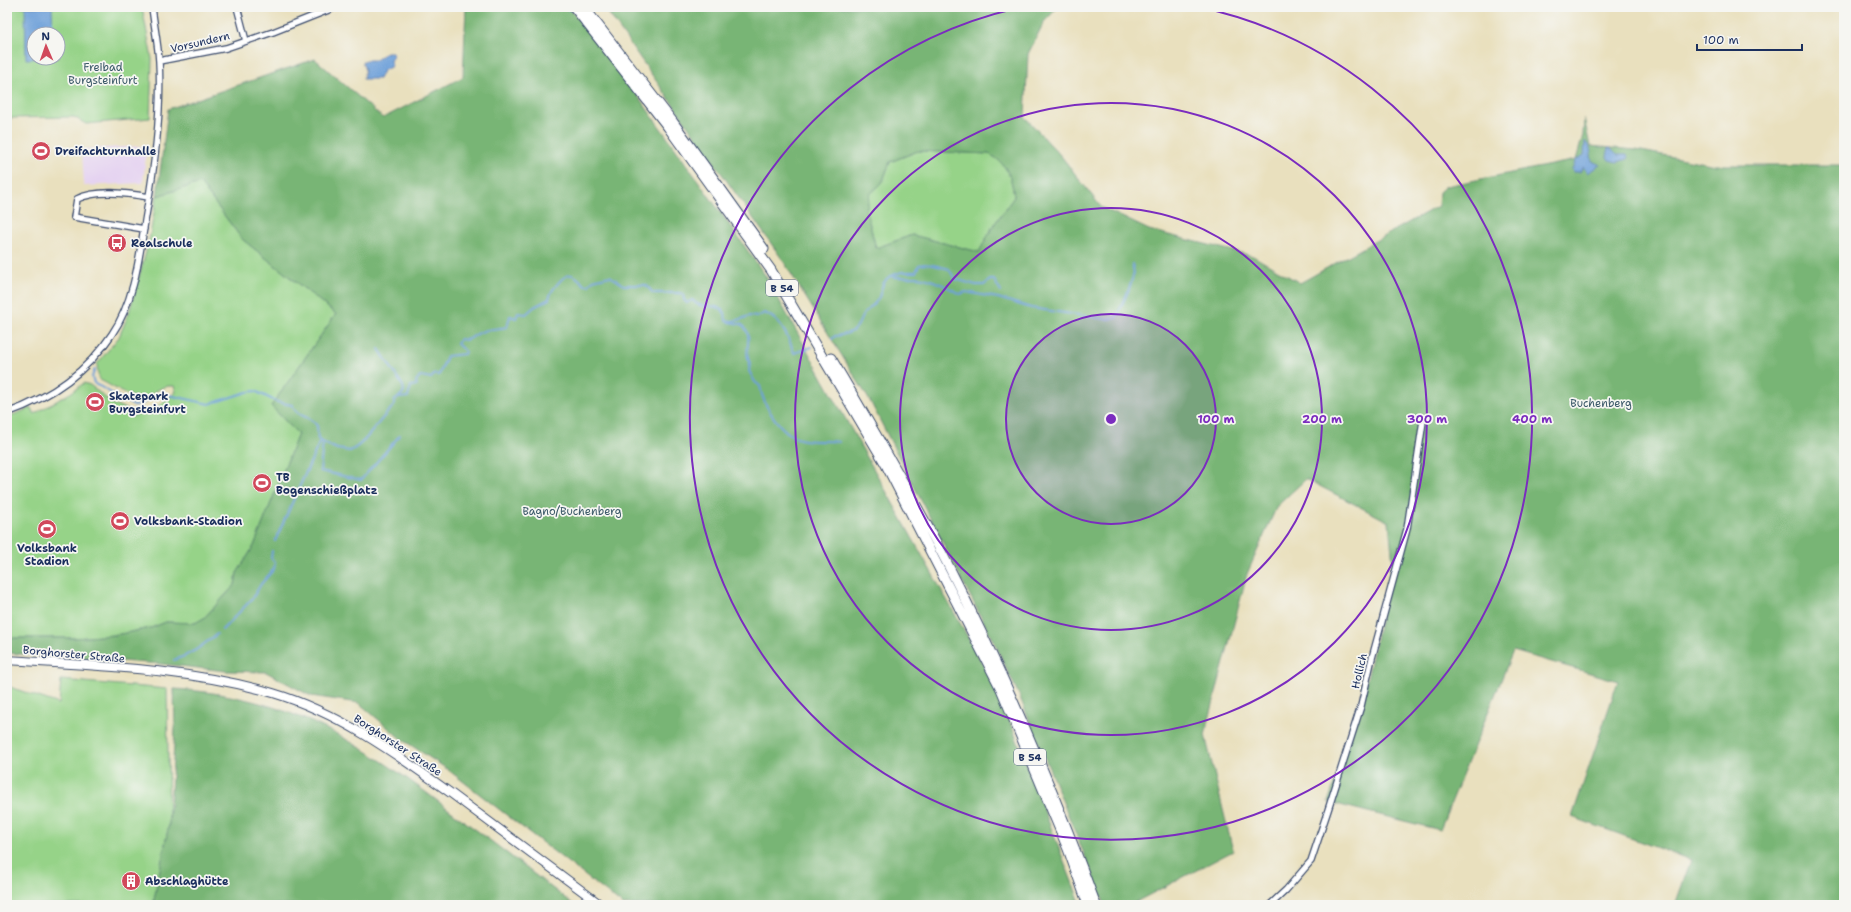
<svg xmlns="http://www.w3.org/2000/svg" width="1851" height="912" viewBox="0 0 1851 912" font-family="'Shantell Sans',sans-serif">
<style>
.built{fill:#e5d3f1}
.green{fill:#96d388;stroke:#588173;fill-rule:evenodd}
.forest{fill:#78b574;stroke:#4a7269;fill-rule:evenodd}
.water{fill:#6ea0d9;stroke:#44689c}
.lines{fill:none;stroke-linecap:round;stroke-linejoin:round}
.stream{stroke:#6ea0d9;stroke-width:2}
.minor-casing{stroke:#3a4a6c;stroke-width:8}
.secondary-casing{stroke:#3a4a6c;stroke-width:10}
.trunk-casing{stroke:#3a4a6c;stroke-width:11}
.minor{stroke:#fff;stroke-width:5.5}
.secondary{stroke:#fff;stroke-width:8}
.trunk{stroke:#fff;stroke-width:9}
.ring{fill:none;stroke:#7b2cbf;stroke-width:2}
.labels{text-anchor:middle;stroke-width:3.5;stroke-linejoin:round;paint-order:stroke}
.shield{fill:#f6f6f2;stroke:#5d6b8a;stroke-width:1}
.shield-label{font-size:10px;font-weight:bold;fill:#1b2f5e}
.street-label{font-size:11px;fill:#1b2f5e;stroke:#f6f6f2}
.park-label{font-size:11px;fill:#3a5868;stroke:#f6f6f2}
.poi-label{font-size:11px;font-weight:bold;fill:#1b2f5e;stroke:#f6f6f2;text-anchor:start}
.centre{fill:#7b2cbf;stroke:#f6f6f2;stroke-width:2}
.ring-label{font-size:12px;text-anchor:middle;font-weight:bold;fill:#7b2cbf;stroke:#f6f6f2;stroke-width:3.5;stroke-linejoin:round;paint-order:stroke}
</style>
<rect width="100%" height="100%" fill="#f6f6f2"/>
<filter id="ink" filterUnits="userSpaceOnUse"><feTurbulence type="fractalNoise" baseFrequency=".025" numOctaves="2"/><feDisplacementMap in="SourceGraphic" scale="8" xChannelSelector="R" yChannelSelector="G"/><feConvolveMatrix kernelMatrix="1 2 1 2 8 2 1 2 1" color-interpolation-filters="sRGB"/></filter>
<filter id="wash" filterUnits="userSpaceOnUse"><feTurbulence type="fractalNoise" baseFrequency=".012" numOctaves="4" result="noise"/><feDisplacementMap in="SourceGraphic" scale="16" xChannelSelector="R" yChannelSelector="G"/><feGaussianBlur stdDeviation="0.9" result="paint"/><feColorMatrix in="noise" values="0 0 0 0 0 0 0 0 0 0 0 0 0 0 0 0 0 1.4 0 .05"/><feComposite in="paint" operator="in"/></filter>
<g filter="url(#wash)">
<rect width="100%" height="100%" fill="#e9e0be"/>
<path class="built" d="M147 146 143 183 84 186 82 149Z"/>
<path class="green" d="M7 7H142L152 59 150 118 86 124 74 117 7 118ZM34 34H58V58H34Z
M918 151 989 154C1007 163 1012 178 1014 197L993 226 979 252 912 235 876 248 866 210 870 194 882 183 890 162Z
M200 183 242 239 336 314 271 406 298 434 254 546 237 573 235 585 204 618 195 623 166 622 151 628 115 635 74 638H7V417L31 408 34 414 72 392 84 383 90 385 113 404 129 410 132 416 152 411 176 392 174 386C157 385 156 395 143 398 134 401 109 384 100 380L98 374 97 364 119 337 129 313 149 241 157 196Z
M61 680 167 689 169 824 153 905H7V686L59 704Z"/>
<path class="forest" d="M466 7H568L603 47 765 275 998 691 1081 905H623L447 769 400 738 359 703 311 696 266 672 226 671 162 664 7 653V638H74L115 635 151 628 166 622 195 623 204 618 235 585 237 573 254 546 298 434 271 406 336 314 242 239 200 183 157 196 168 109 315 59 383 118 463 77Z
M604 7H1058L1044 22 1028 54 1025 117 1061 156 1101 207 1149 230 1253 256 1300 283 1438 206 1439 192 1446 186 1576 160 1583 135 1584 118 1590 146 1636 150 1716 165H1844V905H1675L1691 860 1572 817 1618 681 1513 651 1440 830 1328 802 1361 706 1393 564 1389 522 1306 479 1277 506 1247 574 1205 735 1233 851 1130 905H1105L1019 695 996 646 870 401 782 259ZM918 151 989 154C1007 163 1012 178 1014 197L993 226 979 252 912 235 876 248 866 210 870 194 882 183 890 162Z
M174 689C292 696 365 745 456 815 496 844 535 875 574 905H153L169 824 175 729Z"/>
<path class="water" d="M25 7H52L53 34H34V58H53L26 59Z
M387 52H393V55L390 61 392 66 383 71 379 79H363L365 70 362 62 366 60H376Z
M1585 141 1590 148 1592 161 1600 165 1587 173 1583 167 1580 172H1573L1572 169 1576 160 1584 155Z
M1609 147 1617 155H1627L1628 159 1617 162 1609 160 1607 157Z"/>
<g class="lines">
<path class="stream" d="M563 7 571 10
M590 7H594
M890 276 902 272H916L919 265C926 262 942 267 949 269L955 279 976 285H984L990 280H994L1001 292
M729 322 741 324C756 335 742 350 750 363L749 371 755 382 760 386C763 406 782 437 805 440 816 442 827 440 839 442
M832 339 835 336C842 335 850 334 855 329 860 325 859 320 863 315 867 308 876 305 879 297 882 289 881 283 890 276 898 278 906 277 915 277 929 277 948 287 960 294L966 292 998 298 1031 308 1105 319 1116 318 1129 289 1134 273 1132 264
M379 349 403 386 404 392 398 398
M95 369 92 377 94 383 134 406 140 405 152 398 164 394 209 404 247 392 255 391 277 402 292 405C297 418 312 416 317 426 318 429 317 436 318 439L320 441 337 449 350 451C368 442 378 420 394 406V401L398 398 408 397 411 386 417 385 416 381 420 376 431 378 435 374 439 375 447 356 464 354 465 351 457 344 460 339C470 342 473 335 481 332 489 328 499 329 507 327L510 316 516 318 518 313 526 314 534 307 549 299C550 291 565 272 572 275 577 276 581 282 585 285H589L593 280 610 276 624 285H646L653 293H679L683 294 684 300 687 303 692 300C694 301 695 303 697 304 707 309 716 302 725 313L726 321C732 322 743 319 749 316L757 317 764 313C780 318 789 338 794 353L812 347
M323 442 320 471 361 480 400 435
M275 541 320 441
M222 630 252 599 261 584 274 569 275 563 271 558 272 551
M174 660C191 655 203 645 217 634"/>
</g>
</g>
<g filter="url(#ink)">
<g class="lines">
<g class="minor-casing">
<path id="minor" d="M237 7 246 41
M159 61 226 48 273 32 336 7
M144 229 74 217 77 199C97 189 127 193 149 197
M7 413C49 398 87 372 112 334 134 302 139 259 145 221 154 169 162 114 159 61 158 43 154 25 152 7
M1270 905 1286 890 1311 861 1328 810 1361 706 1372 658 1407 529 1423 421"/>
</g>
<g class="secondary-casing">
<path id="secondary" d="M7 660C96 666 187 668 273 693 340 713 396 754 452 794 502 831 552 868 601 905"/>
</g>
<g class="trunk-casing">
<path id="trunk" d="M574 7 668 127 771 270 885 463 1001 689 1068 849 1088 905
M584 7 673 122 764 249
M831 358C871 426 911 493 947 563 1004 674 1053 789 1096 905"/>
</g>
<use href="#minor" class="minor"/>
<use href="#secondary" class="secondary"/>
<use href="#trunk" class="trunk"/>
</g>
</g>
<circle cx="1111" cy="419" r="105" fill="#7b2cbf" fill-opacity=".12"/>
<g class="ring">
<circle cx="1111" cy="419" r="105"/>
<circle cx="1111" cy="419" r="211"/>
<circle cx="1111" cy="419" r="316"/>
<path d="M1199 7A421 421 0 1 1 1023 7"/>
</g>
<defs>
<g id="stadium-disc" transform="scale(1)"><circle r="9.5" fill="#d1495b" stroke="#f6f6f2"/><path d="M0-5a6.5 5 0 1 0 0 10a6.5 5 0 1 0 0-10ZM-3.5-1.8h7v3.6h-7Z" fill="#fff"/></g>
<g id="bus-disc" transform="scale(1)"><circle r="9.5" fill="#d1495b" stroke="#f6f6f2"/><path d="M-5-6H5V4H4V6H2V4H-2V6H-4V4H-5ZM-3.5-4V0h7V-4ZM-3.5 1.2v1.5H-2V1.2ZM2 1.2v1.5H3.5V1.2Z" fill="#fff"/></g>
<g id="building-disc" transform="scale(1)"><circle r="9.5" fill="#d1495b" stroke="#f6f6f2"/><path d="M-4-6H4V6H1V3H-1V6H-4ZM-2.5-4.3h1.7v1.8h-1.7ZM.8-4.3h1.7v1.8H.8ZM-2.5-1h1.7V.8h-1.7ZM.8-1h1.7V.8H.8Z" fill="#fff"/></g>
</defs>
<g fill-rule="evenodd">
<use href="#stadium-disc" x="41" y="151"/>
<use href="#bus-disc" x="117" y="243"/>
<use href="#stadium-disc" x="95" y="402"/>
<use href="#stadium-disc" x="262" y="483"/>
<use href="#stadium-disc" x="120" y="521"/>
<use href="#stadium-disc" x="47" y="529"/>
<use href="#building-disc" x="131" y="881"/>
</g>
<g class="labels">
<g class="shield">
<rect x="766" y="280" width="32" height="16" rx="3"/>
<rect x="1014" y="749" width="32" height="16" rx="3"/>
</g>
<g class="shield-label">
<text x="782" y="292">B 54</text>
<text x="1030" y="761">B 54</text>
</g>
<g class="street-label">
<text transform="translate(200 42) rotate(-13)" y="4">Vorsundern</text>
<text transform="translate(74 654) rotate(5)" y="4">Borghorster Straße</text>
<text transform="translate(1359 671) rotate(-77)" y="4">Hollich</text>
<text transform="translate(398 745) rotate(33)" y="4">Borghorster Straße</text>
</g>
<g class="park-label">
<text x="103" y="71">Freibad<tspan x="103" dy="13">Burgsteinfurt</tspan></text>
<text x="1601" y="407">Buchenberg</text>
<text x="572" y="515">Bagno/Buchenberg</text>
</g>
<g class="poi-label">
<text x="55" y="155">Dreifachturnhalle</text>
<text x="131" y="247">Realschule</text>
<text x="109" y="400">Skatepark<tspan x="109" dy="13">Burgsteinfurt</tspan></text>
<text x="276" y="481">TB<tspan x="276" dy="13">Bogenschießplatz</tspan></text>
<text x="134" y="525">Volksbank-Stadion</text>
<text x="47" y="552" text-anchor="middle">Volksbank<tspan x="47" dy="13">Stadion</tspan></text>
<text x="145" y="885">Abschlaghütte</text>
</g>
</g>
<circle cx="1111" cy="419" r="6" class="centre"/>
<g class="ring-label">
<text x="1216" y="423">100 m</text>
<text x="1322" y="423">200 m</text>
<text x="1427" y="423">300 m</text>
<text x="1532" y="423">400 m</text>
</g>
<rect width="1851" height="912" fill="none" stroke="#f6f6f2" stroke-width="24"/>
<g transform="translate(46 46) rotate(358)"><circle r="19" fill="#f6f6f2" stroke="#9ea6b7"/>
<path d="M0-3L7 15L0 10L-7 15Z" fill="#d1495b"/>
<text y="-6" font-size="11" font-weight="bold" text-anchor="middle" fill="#1b2f5e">N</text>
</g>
<path d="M1697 44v6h105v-6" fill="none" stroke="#1b2f5e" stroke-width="2"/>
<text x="1703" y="44" font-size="12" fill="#1b2f5e" stroke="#f6f6f2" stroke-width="3" paint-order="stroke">100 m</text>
</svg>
